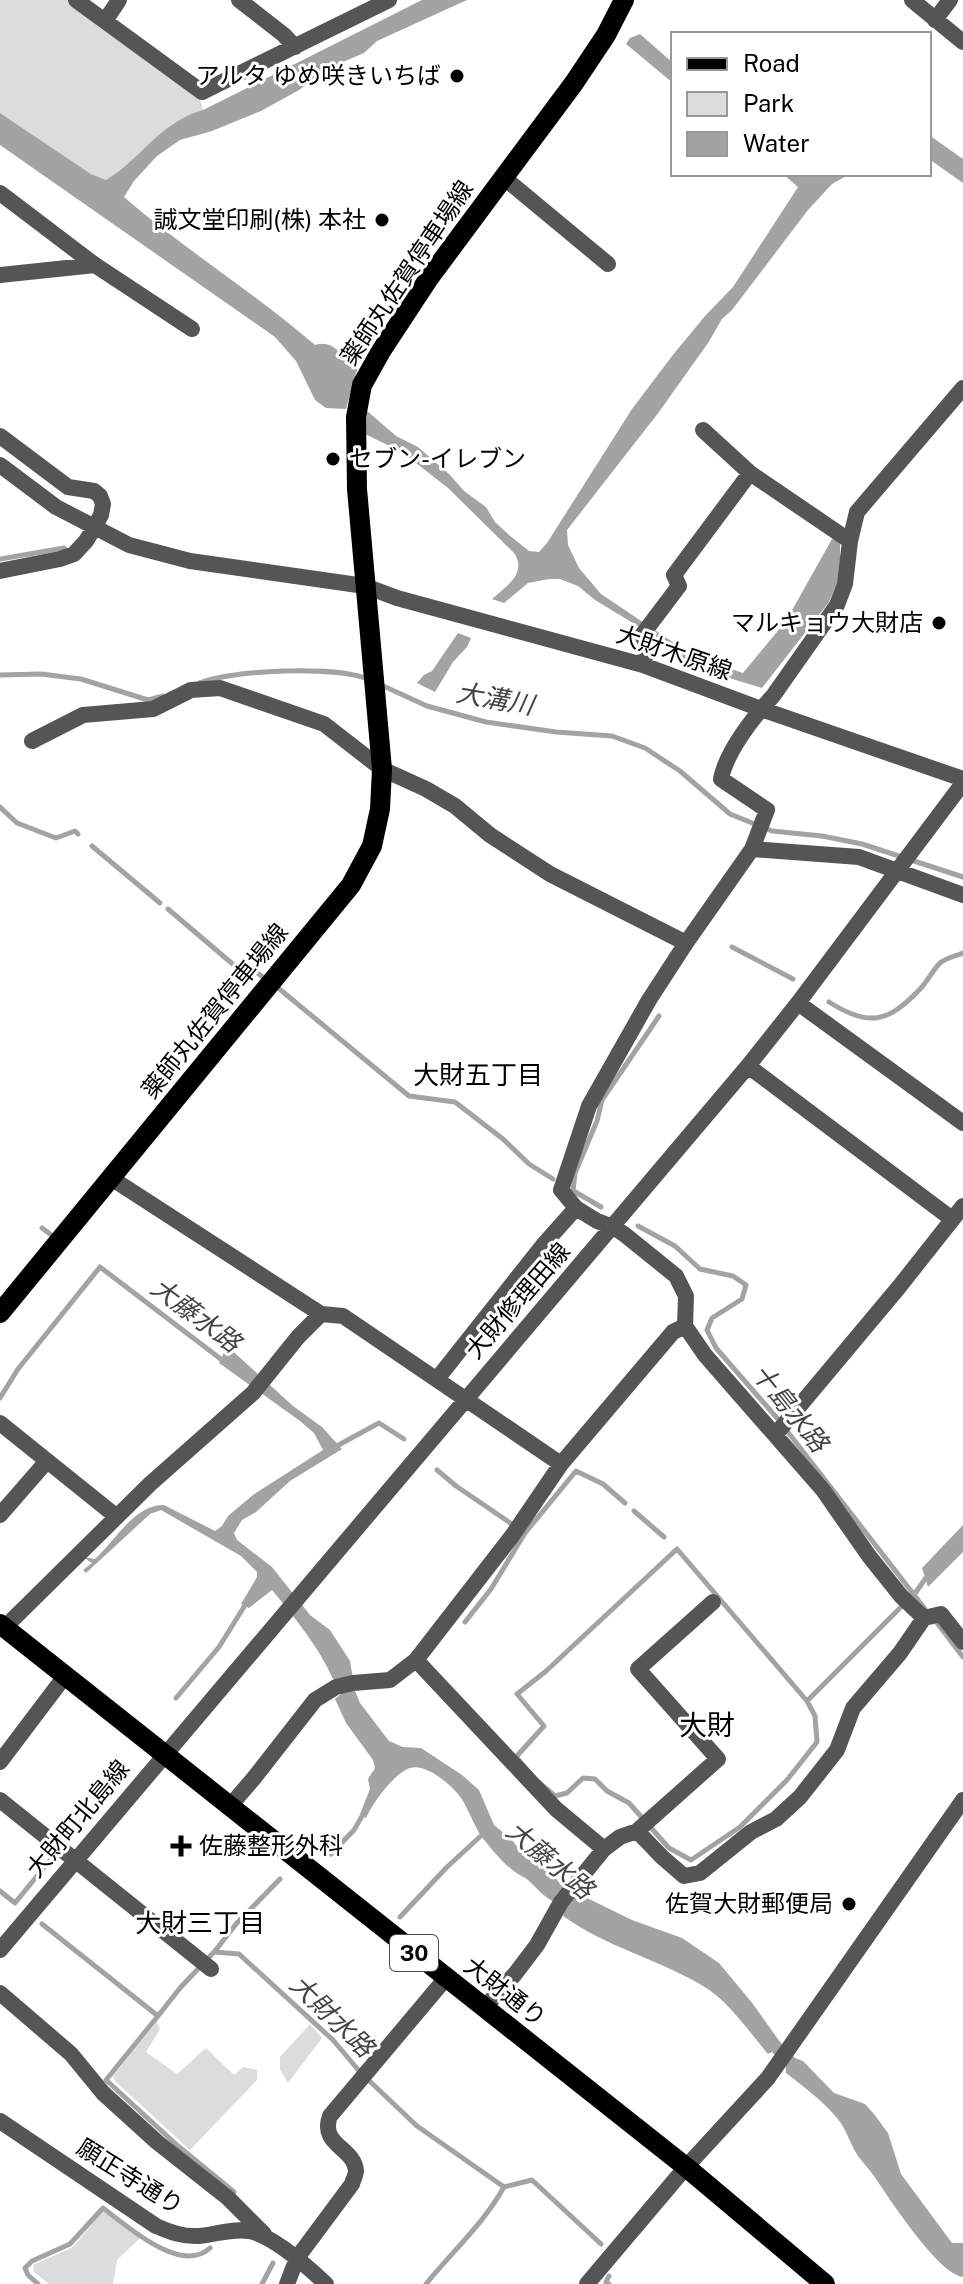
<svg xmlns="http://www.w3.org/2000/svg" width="963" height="2284" viewBox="0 0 963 2284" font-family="'Public Sans','Noto Sans JP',sans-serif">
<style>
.green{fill:#dcdcdc}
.water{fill:#a3a3a3}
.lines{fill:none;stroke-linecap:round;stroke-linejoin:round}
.stream{stroke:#a3a3a3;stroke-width:5}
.minor{stroke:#555;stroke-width:16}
.major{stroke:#000;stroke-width:20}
.poi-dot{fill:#000;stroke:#fff;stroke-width:3}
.labels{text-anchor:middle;stroke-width:6;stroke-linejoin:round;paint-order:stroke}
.shield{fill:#fff;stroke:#4c4c4c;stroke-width:2}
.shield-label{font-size:22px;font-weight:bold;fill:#000}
.poi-label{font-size:24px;fill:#000;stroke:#fff;text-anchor:end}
.street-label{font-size:24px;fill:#000;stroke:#fff}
.water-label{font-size:26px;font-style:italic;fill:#444;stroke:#fff}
.neighbourhood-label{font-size:26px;fill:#000;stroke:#fff}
.quarter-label{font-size:28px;fill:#000;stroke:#fff}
</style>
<rect width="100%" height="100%" fill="#fff"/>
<path class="green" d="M0 0H67L199 96 203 110C160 122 142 158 106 180L91 174 0 113Z
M157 2022 160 2029 146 2052 177 2074 206 2048 234 2075 243 2067 257 2070V2080L190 2150 115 2081 113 2076Z
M310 2024 322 2038 288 2083 280 2070V2057Z
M103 2211 140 2238 117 2260 113 2284H49L34 2272 33 2265 73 2247Z"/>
<path class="water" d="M422 0H467L377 41 364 53 331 67 299 90 261 111 212 131 180 140 157 156 134 181 124 197C185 250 254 292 315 345 332 340 339 352 350 364L355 359 359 363 346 409 326 408 315 400 296 361 275 337 0 145V113L91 174 106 180C142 158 160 122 203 110Z
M640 34 673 63V83L626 44 630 38Z
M929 135 963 159V183L929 159Z
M783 174H850L832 184 808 210 732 310 722 319 708 343 659 412 567 530 568 545 579 568 601 594 695 657 743 673 786 621 832 539 840 541V576L829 602 762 688 703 670 686 661 656 637 595 600 578 586 560 579H549L528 583 504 603 492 599C507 585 526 575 515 554L448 488 402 452 365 434 366 410 396 436 418 447 450 475 464 491 486 507 495 522 509 535 529 551 539 552 547 543 632 409 672 356 705 316 733 287 798 187Z
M458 633 471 638 467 647 453 662 435 692 417 683 424 675 432 671Z
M227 1346 293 1406 322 1427 342 1449 290 1481 256 1512 242 1520 234 1533 237 1540 272 1567 310 1615 330 1630 350 1661 355 1691 360 1703 389 1741 403 1747 421 1748 462 1775 479 1790 494 1825 512 1840 525 1857 533 1861H542L562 1886 573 1895 583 1896 632 1920 682 1938 719 1963 753 2004 780 2042 795 2058 803 2061 834 2093 865 2104 874 2114 888 2133 901 2174 952 2243H963V2277C938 2274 889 2198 874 2176 869 2169 863 2163 858 2156 850 2144 847 2130 837 2118 823 2101 804 2087 786 2073V2067L772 2052 768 2054C749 2032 728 2000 703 1986 658 1959 606 1947 563 1916L565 1906C545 1899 544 1895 530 1882 526 1877 520 1876 515 1872 504 1864 493 1851 485 1841 474 1828 470 1811 461 1798 452 1785 426 1763 410 1768 394 1773 372 1804 366 1818L360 1814 370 1789 368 1779 375 1768 373 1760 346 1723 335 1699 341 1694 337 1680 333 1679C318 1646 295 1618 272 1590L249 1608 241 1604 257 1577V1572L241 1556 161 1510 150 1514 86 1573 83 1570 92 1563 83 1557 95 1559C115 1541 135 1504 164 1505L215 1531 222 1526 228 1516 253 1495 323 1450 314 1433 300 1421 219 1363Z
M963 1525V1552L928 1587 922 1568Z"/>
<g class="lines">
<path class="stream" d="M0 559 64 548
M0 675 41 674 81 679 148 700 163 696
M199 683C231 670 338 665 370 680
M379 684 427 706 486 722 556 732 612 736 645 748 680 771 730 814 772 831 822 836 862 844 902 857
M0 807 17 823 56 838 75 831 78 834
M92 846 160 903
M911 860 963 877
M168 909 235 966 255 971 264 978
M732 947 793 979
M277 987 409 1096 455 1102 503 1139 529 1164 553 1179
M829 1002C870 1028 889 1022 921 988 928 980 933 970 940 963 946 958 956 956 963 953
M572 1190 601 1207
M573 1191 575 1173 597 1121 602 1100 659 1016
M638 1226 675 1246 700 1269 733 1276 746 1285 742 1299 712 1318 707 1330 716 1348 777 1418 925 1609
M42 1228 50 1234
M0 1398 18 1369 100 1267 226 1363
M333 1448 379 1423 404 1439
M437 1470 456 1486 525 1533 576 1471 603 1484 625 1503
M634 1511 664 1537
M677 1549 807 1701 815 1716 817 1742 787 1780 740 1827 691 1860 669 1848 629 1803 607 1791 595 1779 583 1778 567 1793 555 1796 535 1779 516 1757 544 1726 517 1694 545 1672Z
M914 1595 925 1579
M934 1619 963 1657
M465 1622 491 1589 525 1533
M176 1698 219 1647 247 1602
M807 1701 901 1607
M331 1854 354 1830 365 1811
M0 1891 15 1903 104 1794
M400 1917 446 1868 484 1833
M42 1924 158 2016 180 1988 214 1952 239 1954 333 2040 360 2072 417 2126 504 2187 532 2180 601 2244
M215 1951 236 1924 280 1879
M158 2016 106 2080 178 2146 234 2192
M609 2276 606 2282 609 2284
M38 2284 28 2275 25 2268 32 2261 70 2244 103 2208C127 2226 181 2275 210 2248
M262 2284 273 2263
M426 2284C452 2252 484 2223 504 2187"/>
<path class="minor" d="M76 0 202 92 389 0
M239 0 284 35 295 47
M912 0 963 42
M935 20 950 0
M105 21 119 0
M503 177 608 264
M0 193 95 265
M0 275 95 265 192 329
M703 430 750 473 850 541
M0 436 68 487 94 491 100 496 103 504 101 515 94 528 86 541 74 554 60 559 0 571
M0 465 56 507 129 545 190 561 365 586 397 598 643 665 761 709 963 779
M643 665 648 647 642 635 679 586 674 575 750 473
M32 741 83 715 153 709 191 690 220 688 324 724 382 769 426 789 455 806 490 835 550 874 686 943
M752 849 859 857 963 895
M798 1003 963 1123
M748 1066 952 1219
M111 1178 321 1314 343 1316 561 1464 512 1536 416 1660 390 1680 353 1683 336 1687 315 1700 254 1778 229 1807
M685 1326 705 1355 823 1490 869 1556 901 1596 924 1618
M437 1379 544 1244 576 1208
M0 1423 117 1517
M776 1434 899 1287 963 1206
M561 1464 673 1332 685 1326 686 1296 676 1276 624 1234 613 1227 597 1221 576 1208 561 1190 589 1106 649 1000 686 943 752 849 767 810 721 779C726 752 754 716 773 696L837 605 845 584 850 541 857 512 963 388
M0 1515 47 1461
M4 1628 150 1484 253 1393 298 1337 321 1314
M416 1660 556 1809 604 1849
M0 1762 65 1676
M0 1800 211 1969
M637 1831 718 1759 638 1669 713 1602
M0 1950 748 1066 798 1003 963 783
M0 1993 71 2054 103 2093 157 2142 228 2198 264 2234
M484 2008 515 1974 537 1945 561 1902 604 1849 620 1837 637 1831 662 1857 684 1876 700 1873 751 1832 776 1819 800 1797 837 1750 853 1708 900 1653 924 1618 941 1614 963 1642
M0 2121 156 2226C170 2232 183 2237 199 2236 215 2235 231 2228 249 2231 273 2236 308 2267 326 2284
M287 2284 297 2258 352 2184C353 2180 356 2175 356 2171 355 2148 319 2145 330 2116L446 1978
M587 2284 686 2167 768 2078 963 1800"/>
<path class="major" d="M0 1313 351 885 372 846 380 809 382 769 357 489 356 417 362 385 381 351 429 278 574 83 606 35 624 0
M0 1624 686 2167 825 2284"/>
</g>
<g class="poi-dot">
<circle cx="457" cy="76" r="8"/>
<circle cx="382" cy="220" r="8"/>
<circle cx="333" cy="459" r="8"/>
<circle cx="939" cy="623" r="8"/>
<path d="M177 1834h8v8h8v8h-8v8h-8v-8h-8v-8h8z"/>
<circle cx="849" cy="1904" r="8"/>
</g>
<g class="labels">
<rect class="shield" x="390" y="1935" width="48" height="36" rx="6"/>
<g class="shield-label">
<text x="414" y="1961">30</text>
</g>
<g class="poi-label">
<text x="441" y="84">アルタ ゆめ咲きいちば</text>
<text x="366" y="228">誠文堂印刷(株) 本社</text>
<text x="349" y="467" text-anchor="start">セブン-イレブン</text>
<text x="923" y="631">マルキョウ大財店</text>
<text x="199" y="1854" text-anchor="start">佐藤整形外科</text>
<text x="833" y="1912">佐賀大財郵便局</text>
</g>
<g class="street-label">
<text transform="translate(407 273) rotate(-56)" y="8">薬師丸佐賀停車場線</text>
<text transform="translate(674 653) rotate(19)" y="8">大財木原線</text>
<text transform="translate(215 1011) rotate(-51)" y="8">薬師丸佐賀停車場線</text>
<text transform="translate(518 1301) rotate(-49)" y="8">大財修理田線</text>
<text transform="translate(78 1819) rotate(-50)" y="8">大財町北島線</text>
<text transform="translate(505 1992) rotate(38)" y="8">大財通り</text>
<text transform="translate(130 2177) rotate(32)" y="8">願正寺通り</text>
</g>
<g class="water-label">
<text transform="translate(495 699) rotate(10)" y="9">大溝川</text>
<text transform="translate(196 1315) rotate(37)" y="9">大藤水路</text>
<text transform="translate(790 1408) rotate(51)" y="9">十島水路</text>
<text transform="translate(550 1860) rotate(40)" y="9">大藤水路</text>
<text transform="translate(332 2016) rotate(44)" y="9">大財水路</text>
</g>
<g class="neighbourhood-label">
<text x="478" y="1084">大財五丁目</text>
<text x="200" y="1932">大財三丁目</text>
</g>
<g class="quarter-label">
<text x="707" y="1735">大財</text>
</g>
</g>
<rect x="671" y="32" width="260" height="144" fill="#ffffff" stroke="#999999" stroke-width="2"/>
<rect x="687" y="58" width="40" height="12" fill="#000000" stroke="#999999" stroke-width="2"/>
<text x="743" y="72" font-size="24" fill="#000000">Road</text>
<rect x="687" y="92" width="40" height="24" fill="#dcdcdc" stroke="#999999" stroke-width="2"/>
<text x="743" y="112" font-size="24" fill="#000000">Park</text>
<rect x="687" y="132" width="40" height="24" fill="#a3a3a3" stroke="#999999" stroke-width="2"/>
<text x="743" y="152" font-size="24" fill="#000000">Water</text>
</svg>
